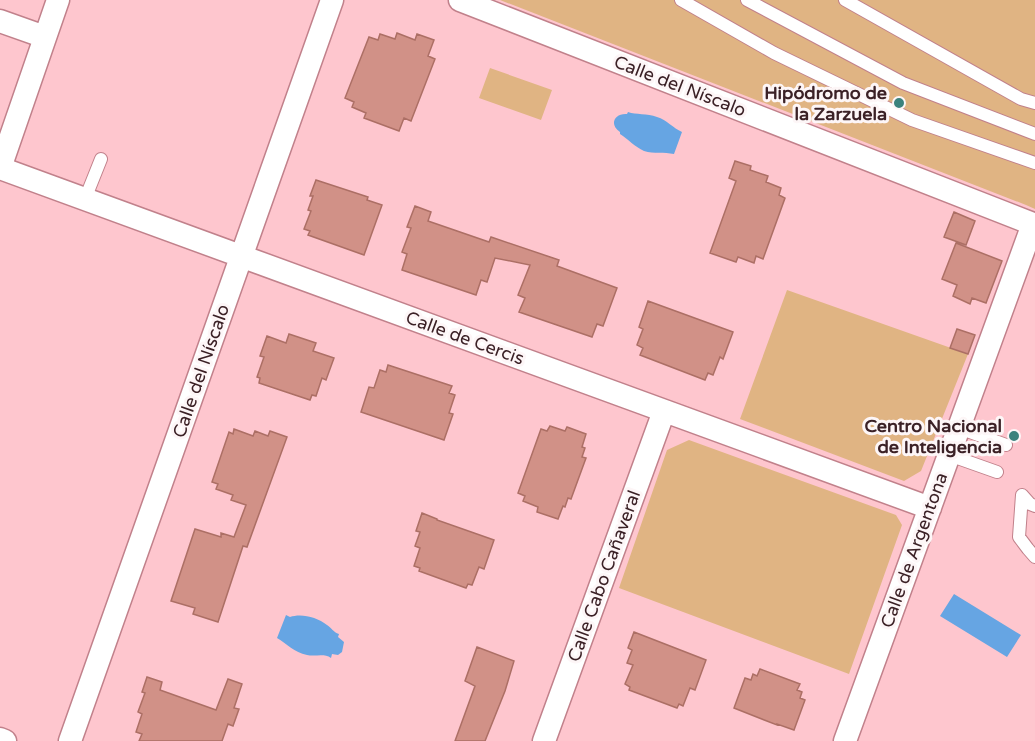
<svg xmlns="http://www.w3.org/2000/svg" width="1035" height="741" viewBox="0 0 1035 741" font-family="'Varela Round',sans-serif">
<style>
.green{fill:#e0b483}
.water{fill:#66a5e3}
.building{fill:#d19187;stroke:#ac6f65;stroke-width:1.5}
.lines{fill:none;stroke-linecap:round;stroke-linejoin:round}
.service-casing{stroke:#c1818b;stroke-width:14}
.minor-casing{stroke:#c1818b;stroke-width:25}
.service{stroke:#fff;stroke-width:12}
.minor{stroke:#fff;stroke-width:22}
.poi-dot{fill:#3b827d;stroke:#fdf6f7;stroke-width:2}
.labels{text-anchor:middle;stroke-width:6;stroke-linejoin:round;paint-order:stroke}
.street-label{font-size:18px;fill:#3b2126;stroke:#fdf6f7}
.poi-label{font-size:18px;font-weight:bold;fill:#3b2126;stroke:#fdf6f7;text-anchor:end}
</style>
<rect width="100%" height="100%" fill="#fec6ce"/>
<path class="green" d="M500 0H1035V209L1026 205Z
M490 68 552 90 541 120 479 98Z
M787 290 968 354 921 471 904 481 740 419Z
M689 440 896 515 902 525 849 674 619 588 667 450Z"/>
<path class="water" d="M628 112C636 115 647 113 657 117 667 120 673 128 682 132L674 154C664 152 654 154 644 151 635 147 628 139 620 134V132C609 125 614 113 627 114Z
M954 594 1021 635 1007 657 940 616Z
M286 615 290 617C301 613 317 617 327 625 332 628 333 632 339 634L338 637 344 642 342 652 338 655 332 654 331 658C324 653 315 657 307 655 294 652 287 644 277 638Z"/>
<path class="building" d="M397 33 415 40 417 34 434 40 428 56 435 59 411 121 404 118 399 131 364 118 366 113 352 107 354 102 345 98 369 37 378 40 380 34 395 39Z
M735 161 751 166 750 170 768 176 766 182 781 188 779 195 785 198 763 259 756 256 754 263 738 257 736 262 710 253 736 181 729 178Z
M316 180 368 197 367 200 382 205 364 255 308 235 310 231 304 229 311 211 308 210 313 196H310Z
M415 206 431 212 428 221 489 242 491 237 559 260 557 266 617 288 603 326 597 324 592 337 519 312 525 298 518 295 530 265 495 258 487 282 481 280 476 295 402 270 407 254 402 252 411 228 407 227Z
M954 212 975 221 966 245 944 237Z
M956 243 1002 261 986 303 972 298 970 304 953 296 957 285 942 279Z
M648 301 733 332 723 359 720 357 713 375 708 373 705 380 640 355 643 348 637 345 643 329 639 327Z
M957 329 975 335 968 354 950 348Z
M289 334 316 343 313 351 334 358 326 380 322 378 316 396 312 395 310 400 259 383 260 378 257 377 264 357 260 356 267 336 286 343Z
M388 365 452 386 449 393 455 395 449 413 453 414 444 440 361 412 369 387 374 388 380 370 386 372Z
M550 426 565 431 567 427 586 434 582 447 585 448 582 457 586 458 571 499 568 498 565 507 563 506 558 519 537 512 538 507 523 501 525 496 518 493 541 429 547 431Z
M234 429 253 436 255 431 268 436 270 431 287 437 247 547 243 546 218 622 193 614 195 608 171 601 195 529 221 537V533L234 537 246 505 231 500 233 495 216 489 218 484 212 482 229 432 233 434Z
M422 513 437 519V520L494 540 484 569 479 567 472 585 468 584 466 588 419 571 420 568 414 566 420 548 415 546 420 532 416 531Z
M634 632 706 660 695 690 690 688 683 706 679 704 677 708 629 690 630 687 625 684 633 665 627 663 632 650 628 648Z
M477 647 514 661 505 691 485 741H455L475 686 465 681Z
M760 669 800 684 797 690 802 692 800 698 805 700 794 730 777 724V725L734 708 745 678 751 680 753 674 757 676Z
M147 677 162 682 160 690 216 710 228 679 242 684 234 708 239 709 233 726 228 724 222 741H139L142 734 136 732 142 714 138 712 145 693 142 692Z"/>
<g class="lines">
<g class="service-casing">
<path id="service" d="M681 0 774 53 912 120 1035 163
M747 0 903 83 1035 134
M845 0 1021 99 1035 103
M85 199 101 159
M959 428 1006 445
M949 455 997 472
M1022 495 1019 537 1028 549 1035 557
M1022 495 1030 504 1035 506"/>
</g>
<g class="minor-casing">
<path id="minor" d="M460 0 1033 224 845 741
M0 21 45 37
M0 168 930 508
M0 168 58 0
M0 739 5 741
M70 741 332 0
M544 741 664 411"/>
</g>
<use href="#service" class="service"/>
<use href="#minor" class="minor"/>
</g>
<g class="poi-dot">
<circle cx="899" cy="103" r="6"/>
<circle cx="1014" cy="436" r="6"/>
</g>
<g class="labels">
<g class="street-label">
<text transform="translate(680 86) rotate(21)" y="6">Calle del Níscalo</text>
<text transform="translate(465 338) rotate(20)" y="6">Calle de Cercis</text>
<text transform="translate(201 371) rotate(-71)" y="6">Calle del Níscalo</text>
<text transform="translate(914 550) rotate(-70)" y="6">Calle de Argentona</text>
<text transform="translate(604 576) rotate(-70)" y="6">Calle Cabo Cañaveral</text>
</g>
<g class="poi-label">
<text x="887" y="99">Hipódromo de<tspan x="887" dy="21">la Zarzuela</tspan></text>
<text x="1002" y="432">Centro Nacional<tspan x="1002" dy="21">de Inteligencia</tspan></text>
</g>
</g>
</svg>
